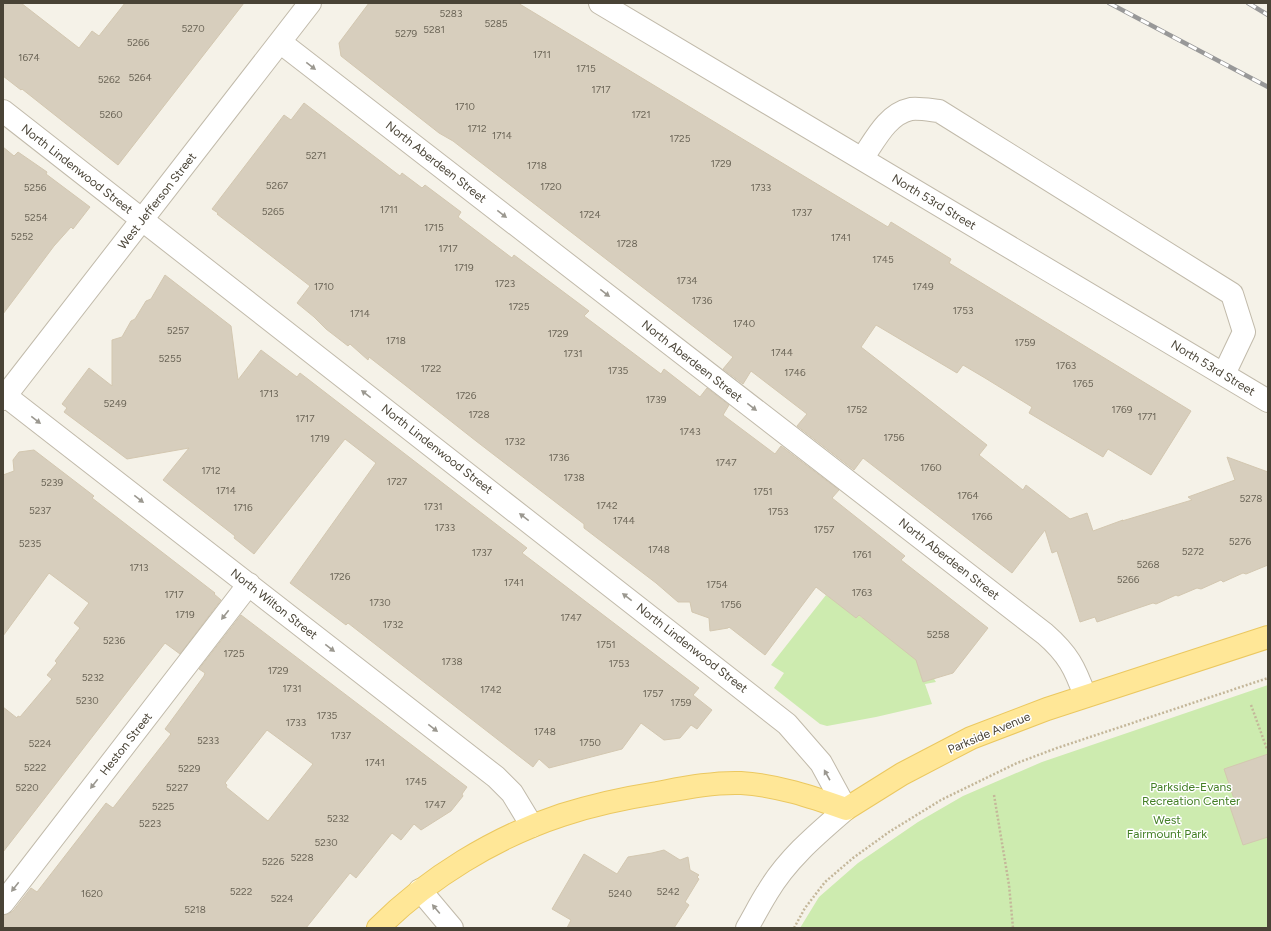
<svg xmlns="http://www.w3.org/2000/svg" width="1271" height="931" viewBox="0 0 1271 931" font-family="Figtree,sans-serif">
<style>
.green{fill:#cdebaf}
.building{fill:#d7cebd;stroke:#d3c7b0;fill-rule:evenodd}
.lines{fill:none;stroke-linecap:round;stroke-linejoin:round}
.minor-casing{stroke:#c1baaa;stroke-width:24}
.major-casing{stroke:#ebc860;stroke-width:24}
.path{stroke:#c4b79a;stroke-width:2.5;stroke-dasharray:2 2;stroke-linecap:butt}
.minor{stroke:#fff;stroke-width:22}
.major{stroke:#ffe797;stroke-width:22}
.rail-casing{stroke:#989898;stroke-width:4.5}
.rail{stroke:#fff;stroke-width:3;stroke-dasharray:9;stroke-linecap:butt}
.oneway{fill:#9b9890}
.labels{text-anchor:middle;stroke-width:3;stroke-linejoin:round;paint-order:stroke}
.number-label{font-size:10px;fill:#6c6658}
.street-label{font-size:12px;fill:#494336;stroke:#fff}
.park-label{font-size:12px;fill:#437f25;stroke:#fff}
</style>
<rect width="100%" height="100%" fill="#f5f2e8"/>
<path class="green" d="M826 595 917 652 936 682 925 684 932 704 876 717 827 726 820 724 774 688 784 673 771 665Z
M1268 685V928H800L819 897 858 863 918 822 963 796 1042 762Z"/>
<path class="building" d="M3 3H21L79 48 92 31 99 36 125 3H244L118 165 22 89 21 90 3 76Z
M369 3H518L888 227 891 222 951 259 949 263 1191 411 1151 475 1108 449 1103 457 1029 413 1032 407 985 378 963 365 957 373 876 325 861 347 987 445 979 455 1023 490 1026 485 1070 519 1087 513 1093 531 1123 520 1122 521 1192 500 1188 497 1235 480 1227 457 1268 472V565L1246 574 1243 573 1223 582 1221 580 1201 589 1197 588 1178 596 1176 595 1156 604 1153 603 1097 622 1095 617 1080 622 1057 551 1052 553 1045 530 1012 573 863 458 854 470 797 426 807 414 751 371 743 384 723 369 733 357 453 141 439 133 341 56 339 43Z
M304 103 400 176 402 173 422 188 425 185 461 212 458 217 512 258 514 255 589 311 584 316 661 374 664 369 700 397 707 388 729 405 723 415 775 454 781 446 839 490 832 498 905 556 901 560 988 628 953 673 923 682 916 660 859 615 856 618 816 587 765 655 729 627 728 628 710 631 709 618 692 612 690 602H678L656 583 584 528V524L476 441 405 385 369 357 368 360 350 344 348 346 326 329 314 317 297 303 310 286 217 214 218 213 212 209 284 115 291 120Z
M3 147 14 156 18 152 47 172 46 174 90 207 73 229 71 227 54 246 3 314Z
M165 275 231 326 238 380 261 350 297 377 300 373 527 548 522 553 699 688 693 695 712 710 697 729 691 725 680 738 664 740 641 723 622 749 549 768 539 759 533 767 348 623 346 625 290 583 376 463 345 439 254 554 234 538 235 536 163 480 189 448 127 459 64 412 67 408 62 404 89 368 112 386V340L122 337 131 321 135 319 146 301 151 299Z
M34 450 94 496 92 498 215 593 214 594 221 600 180 654 165 643 3 852V707L17 718 18 716 20 717 52 679 47 675 57 663 55 661 80 628 74 623 89 603 49 573 3 636V475L14 471 13 460 19 452Z
M241 615 467 787 462 794 463 796 451 811 421 830 414 824 401 840 392 833 356 878 350 873 306 928H3V915L8 914 13 911 31 888 37 892 106 803 113 808 171 734 165 729 204 676 205 673 199 669ZM267 730 313 764 268 821 226 787 227 785 225 783Z
M1268 754V837L1243 845 1230 807 1236 805 1224 769Z
M664 850 680 860 688 857 690 870 699 875 697 877 699 879 685 902 689 905 674 928H567L571 920 552 909 584 854 617 874 628 857 652 853Z"/>
<g class="lines">
<g class="minor-casing">
<path id="minor" d="M600 3 1268 401
M280 42 1045 634C1068 654 1075 668 1085 696
M3 111 787 724 821 763 846 809C817 834 787 859 767 893 760 904 754 916 747 928
M862 159C875 140 887 114 911 109 919 108 930 110 939 111L1232 294 1244 332 1224 374
M3 394 496 777 512 793 532 826
M3 399 310 3
M420 890 452 928
M3 903 249 584"/>
</g>
<g class="major-casing">
<path id="major" d="M378 928C428 878 495 837 562 815 593 805 625 798 657 793 684 788 713 782 741 783 777 785 812 797 846 809L902 774 971 738 1047 709 1268 637"/>
</g>
<path class="path" d="M1251 705 1267 749
M994 795 1009 885 1013 928
M794 928 805 908 825 882 853 858 889 832 941 800 1017 763 1057 748 1268 678"/>
<use href="#minor" class="minor"/>
<use href="#major" class="major"/>
<g class="rail-casing">
<path id="rail" d="M1109 3 1268 87
M1248 3 1268 15"/>
</g>
<use href="#rail" class="rail"/>
</g>
<defs><path id="oneway-solid" d="M-6-.8H1V-3.2L6.5 0L1 3.2V.8H-6Z"/></defs>
<g class="oneway">
<use href="#oneway-solid" transform="translate(311 66) rotate(38)"/>
<use href="#oneway-solid" transform="translate(502 214) rotate(38)"/>
<use href="#oneway-solid" transform="translate(605 293) rotate(38)"/>
<use href="#oneway-solid" transform="translate(366 394) rotate(-142)"/>
<use href="#oneway-solid" transform="translate(752 407) rotate(38)"/>
<use href="#oneway-solid" transform="translate(36 420) rotate(38)"/>
<use href="#oneway-solid" transform="translate(139 499) rotate(38)"/>
<use href="#oneway-solid" transform="translate(524 517) rotate(-142)"/>
<use href="#oneway-solid" transform="translate(627 597) rotate(-142)"/>
<use href="#oneway-solid" transform="translate(225 615) rotate(128)"/>
<use href="#oneway-solid" transform="translate(330 648) rotate(38)"/>
<use href="#oneway-solid" transform="translate(433 728) rotate(38)"/>
<use href="#oneway-solid" transform="translate(827 775) rotate(-119)"/>
<use href="#oneway-solid" transform="translate(94 784) rotate(128)"/>
<use href="#oneway-solid" transform="translate(15 887) rotate(128)"/>
<use href="#oneway-solid" transform="translate(436 909) rotate(-130)"/>
</g>
<g class="labels">
<g class="number-label">
<text x="451" y="17">5283</text>
<text x="496" y="27">5285</text>
<text x="193" y="32">5270</text>
<text x="434" y="33">5281</text>
<text x="406" y="37">5279</text>
<text x="138" y="46">5266</text>
<text x="542" y="58">1711</text>
<text x="29" y="61">1674</text>
<text x="586" y="72">1715</text>
<text x="140" y="81">5264</text>
<text x="109" y="83">5262</text>
<text x="601" y="93">1717</text>
<text x="465" y="110">1710</text>
<text x="111" y="118">5260</text>
<text x="641" y="118">1721</text>
<text x="477" y="132">1712</text>
<text x="502" y="139">1714</text>
<text x="680" y="142">1725</text>
<text x="316" y="159">5271</text>
<text x="721" y="167">1729</text>
<text x="537" y="169">1718</text>
<text x="277" y="189">5267</text>
<text x="551" y="190">1720</text>
<text x="35" y="191">5256</text>
<text x="761" y="191">1733</text>
<text x="389" y="213">1711</text>
<text x="273" y="215">5265</text>
<text x="802" y="216">1737</text>
<text x="590" y="218">1724</text>
<text x="36" y="221">5254</text>
<text x="434" y="231">1715</text>
<text x="22" y="240">5252</text>
<text x="841" y="241">1741</text>
<text x="627" y="247">1728</text>
<text x="448" y="252">1717</text>
<text x="883" y="263">1745</text>
<text x="464" y="271">1719</text>
<text x="687" y="284">1734</text>
<text x="505" y="287">1723</text>
<text x="324" y="290">1710</text>
<text x="923" y="290">1749</text>
<text x="702" y="304">1736</text>
<text x="519" y="310">1725</text>
<text x="963" y="314">1753</text>
<text x="360" y="317">1714</text>
<text x="744" y="327">1740</text>
<text x="178" y="334">5257</text>
<text x="558" y="337">1729</text>
<text x="396" y="344">1718</text>
<text x="1025" y="346">1759</text>
<text x="782" y="356">1744</text>
<text x="573" y="357">1731</text>
<text x="170" y="362">5255</text>
<text x="1066" y="369">1763</text>
<text x="431" y="372">1722</text>
<text x="618" y="374">1735</text>
<text x="795" y="376">1746</text>
<text x="1083" y="387">1765</text>
<text x="269" y="397">1713</text>
<text x="466" y="399">1726</text>
<text x="656" y="403">1739</text>
<text x="115" y="407">5249</text>
<text x="857" y="413">1752</text>
<text x="1122" y="413">1769</text>
<text x="479" y="418">1728</text>
<text x="1147" y="420">1771</text>
<text x="305" y="422">1717</text>
<text x="690" y="435">1743</text>
<text x="894" y="441">1756</text>
<text x="320" y="442">1719</text>
<text x="515" y="445">1732</text>
<text x="559" y="461">1736</text>
<text x="726" y="466">1747</text>
<text x="931" y="471">1760</text>
<text x="211" y="474">1712</text>
<text x="574" y="481">1738</text>
<text x="397" y="485">1727</text>
<text x="52" y="486">5239</text>
<text x="226" y="494">1714</text>
<text x="763" y="495">1751</text>
<text x="968" y="499">1764</text>
<text x="1251" y="502">5278</text>
<text x="607" y="509">1742</text>
<text x="433" y="510">1731</text>
<text x="243" y="511">1716</text>
<text x="40" y="514">5237</text>
<text x="778" y="515">1753</text>
<text x="982" y="520">1766</text>
<text x="624" y="524">1744</text>
<text x="445" y="531">1733</text>
<text x="824" y="533">1757</text>
<text x="1240" y="545">5276</text>
<text x="30" y="547">5235</text>
<text x="659" y="553">1748</text>
<text x="1193" y="555">5272</text>
<text x="482" y="556">1737</text>
<text x="862" y="558">1761</text>
<text x="1148" y="568">5268</text>
<text x="139" y="571">1713</text>
<text x="340" y="580">1726</text>
<text x="1128" y="583">5266</text>
<text x="514" y="586">1741</text>
<text x="717" y="588">1754</text>
<text x="862" y="596">1763</text>
<text x="174" y="598">1717</text>
<text x="380" y="606">1730</text>
<text x="731" y="608">1756</text>
<text x="185" y="618">1719</text>
<text x="571" y="621">1747</text>
<text x="393" y="628">1732</text>
<text x="938" y="638">5258</text>
<text x="114" y="644">5236</text>
<text x="606" y="648">1751</text>
<text x="234" y="657">1725</text>
<text x="452" y="665">1738</text>
<text x="619" y="667">1753</text>
<text x="278" y="674">1729</text>
<text x="93" y="681">5232</text>
<text x="292" y="692">1731</text>
<text x="491" y="693">1742</text>
<text x="653" y="697">1757</text>
<text x="87" y="704">5230</text>
<text x="681" y="706">1759</text>
<text x="327" y="719">1735</text>
<text x="296" y="726">1733</text>
<text x="545" y="735">1748</text>
<text x="341" y="739">1737</text>
<text x="208" y="744">5233</text>
<text x="590" y="746">1750</text>
<text x="40" y="747">5224</text>
<text x="375" y="766">1741</text>
<text x="35" y="771">5222</text>
<text x="189" y="772">5229</text>
<text x="416" y="785">1745</text>
<text x="27" y="791">5220</text>
<text x="177" y="791">5227</text>
<text x="435" y="808">1747</text>
<text x="163" y="810">5225</text>
<text x="338" y="822">5232</text>
<text x="150" y="827">5223</text>
<text x="326" y="846">5230</text>
<text x="302" y="861">5228</text>
<text x="273" y="865">5226</text>
<text x="241" y="895">5222</text>
<text x="668" y="895">5242</text>
<text x="92" y="897">1620</text>
<text x="620" y="897">5240</text>
<text x="282" y="902">5224</text>
<text x="195" y="913">5218</text>
</g>
<g class="street-label">
<text transform="translate(436 162) rotate(38)" y="4">North Aberdeen Street</text>
<text transform="translate(77 169) rotate(38)" y="4">North Lindenwood Street</text>
<text transform="translate(157 201) rotate(-52)" y="4">West Jefferson Street</text>
<text transform="translate(934 202) rotate(31)" y="4">North 53rd Street</text>
<text transform="translate(692 361) rotate(38)" y="4">North Aberdeen Street</text>
<text transform="translate(1213 368) rotate(31)" y="4">North 53rd Street</text>
<text transform="translate(437 449) rotate(38)" y="4">North Lindenwood Street</text>
<text transform="translate(949 559) rotate(38)" y="4">North Aberdeen Street</text>
<text transform="translate(274 604) rotate(38)" y="4">North Wilton Street</text>
<text transform="translate(692 648) rotate(38)" y="4">North Lindenwood Street</text>
<text transform="translate(989 733) rotate(-23)" y="4">Parkside Avenue</text>
<text transform="translate(126 744) rotate(-52)" y="4">Heston Street</text>
</g>
<g class="park-label">
<text x="1191" y="791">Parkside-Evans<tspan x="1191" dy="14">Recreation Center</tspan></text>
<text x="1167" y="824">West<tspan x="1167" dy="14">Fairmount Park</tspan></text>
</g>
</g>
<rect width="1271" height="931" fill="none" stroke="#494336" stroke-width="8"/>
</svg>
